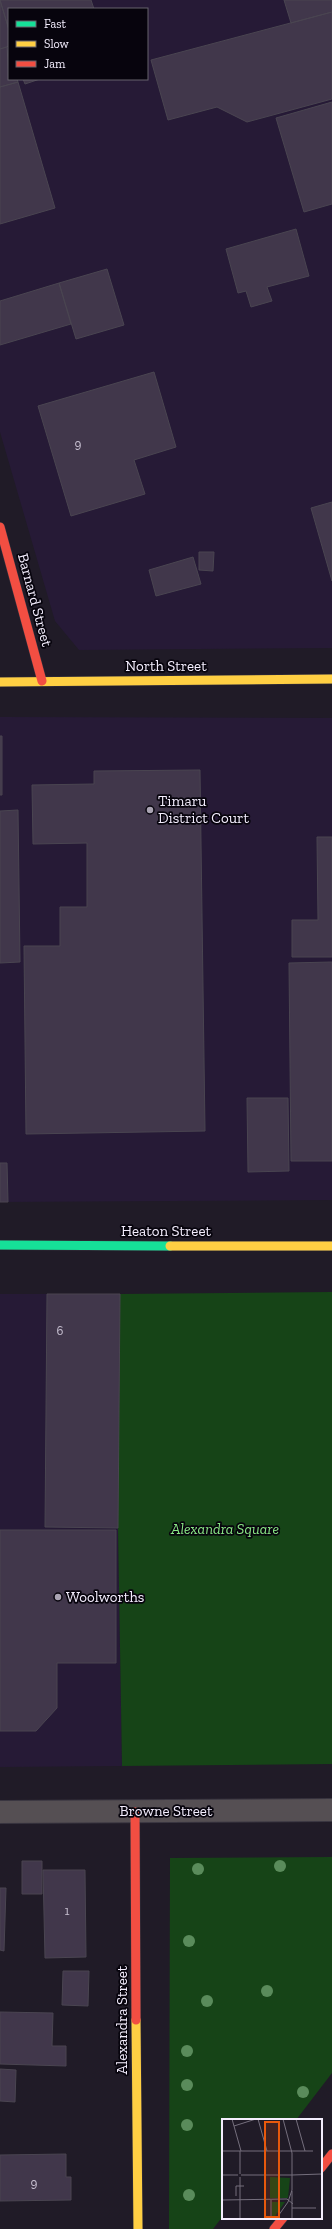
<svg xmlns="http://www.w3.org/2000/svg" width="332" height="2229" viewBox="0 0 332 2229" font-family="'Zilla Slab',serif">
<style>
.built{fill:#261a36;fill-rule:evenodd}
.green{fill:#164417}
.building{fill:#41374b;stroke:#4a4551}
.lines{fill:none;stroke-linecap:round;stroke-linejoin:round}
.street-casing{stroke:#393540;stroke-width:24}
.fast-casing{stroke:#393540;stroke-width:10}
.slow-casing{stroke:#393540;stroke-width:10}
.jam-casing{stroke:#393540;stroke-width:10}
.street{stroke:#554f53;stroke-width:22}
.fast{stroke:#16e098;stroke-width:9}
.slow{stroke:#ffcf43;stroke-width:9}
.jam{stroke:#f24e42;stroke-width:9}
.tree{fill:#5a8b5b}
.poi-dot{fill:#aaa4b3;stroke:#07040d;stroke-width:1.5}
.labels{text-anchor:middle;stroke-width:3.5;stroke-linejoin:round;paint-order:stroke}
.number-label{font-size:13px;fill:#c7c0d1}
.street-label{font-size:15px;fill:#f4eefe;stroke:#07040d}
.poi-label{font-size:15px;fill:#f4eefe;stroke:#07040d;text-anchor:start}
.park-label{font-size:15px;font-style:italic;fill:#8ae786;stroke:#07040d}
.inset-road{fill:none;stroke:#756f7d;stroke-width:1}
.view{fill:#e8590c;fill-opacity:0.15;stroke:#e8590c;stroke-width:2}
.inset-edge{fill:none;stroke:#f4eefe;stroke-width:2}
</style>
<rect width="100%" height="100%" fill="#201b27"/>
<path class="built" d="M0 0H332V648L79 650 55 621 0 432ZM9 9H147V79H9Z
M0 717 332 718V1200L0 1202Z
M0 1294H120L118 1528 122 1766 0 1767Z"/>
<path class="green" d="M332 1292V1764L122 1766 118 1528 120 1294Z
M332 1857V2073L296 2120H223V2216L213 2229H169L170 1858Z"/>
<path class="building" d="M0 0 9 30V46L0 49Z
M0 0H91L94 9H9V30Z
M284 0H332V12L291 23Z
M332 12V99L247 122 217 107 168 120 151 60Z
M7 47 9 79H17L18 82 0 87V49Z
M23 79H40L25 84Z
M18 82 55 208 0 224V87Z
M332 102V204L304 212 276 118Z
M296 229 309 276 267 287 272 301 251 307 246 291 238 293 226 249Z
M107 269 124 325 76 339 59 283Z
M59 283 71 324 0 345V301Z
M154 372 176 447 134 460 145 494 71 516 38 406Z
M332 502V581L311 508Z
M199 552H214L213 571 199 570Z
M193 557 201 584 156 596 149 570Z
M0 736H2V795H0Z
M200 770 205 1131 26 1134 24 946H60V907H87V843L33 844 32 785 94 784V771Z
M18 810 20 962 0 963V811Z
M317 837H332V957H292V920H318Z
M332 962V1161H291L289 963Z
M247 1098H288L289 1171 248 1172Z
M0 1163H7L8 1202H0Z
M47 1294H120L118 1528 45 1527Z
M0 1530H116V1663H57V1708L36 1731H0Z
M22 1861H42V1894H22Z
M43 1870H85L86 1957 45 1958Z
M0 1888H6L4 1951 0 1950Z
M63 1971H89L88 2006 62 2005Z
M0 2012 53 2013 52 2046H66V2066L0 2064Z
M0 2069 16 2070 15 2102 0 2101Z
M66 2154V2177H71V2200L0 2201V2155Z"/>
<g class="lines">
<g class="street-casing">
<path id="street" d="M0 1812 332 1810"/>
</g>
<g class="fast-casing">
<path id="fast" d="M0 1245 170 1246"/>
</g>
<g class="slow-casing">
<path id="slow" d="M0 682 332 679
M170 1246H332
M136 2020 138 2229"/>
</g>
<g class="jam-casing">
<path id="jam" d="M0 527 42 681
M135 1812 136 2020
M321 2168 332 2154
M274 2229 283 2218"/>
</g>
<use href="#street" class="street"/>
<use href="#fast" class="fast"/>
<use href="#slow" class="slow"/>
<use href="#jam" class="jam"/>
</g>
<g class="tree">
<circle cx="280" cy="1866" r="6"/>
<circle cx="198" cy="1869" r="6"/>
<circle cx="189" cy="1941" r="6"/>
<circle cx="267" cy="1991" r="6"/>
<circle cx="207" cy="2001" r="6"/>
<circle cx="187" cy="2051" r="6"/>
<circle cx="187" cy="2085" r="6"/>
<circle cx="303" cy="2092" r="6"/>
<circle cx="187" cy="2125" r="6"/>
<circle cx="189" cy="2195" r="6"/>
</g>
<g class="poi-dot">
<circle cx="150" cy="810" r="4"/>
<circle cx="58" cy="1597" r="4"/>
</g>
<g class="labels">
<g class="number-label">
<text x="78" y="448">9</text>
<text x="60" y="1335">6</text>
<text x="67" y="1915">1</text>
<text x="34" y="2187">9</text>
</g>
<g class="street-label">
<text transform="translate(35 600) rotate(75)" y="5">Barnard Street</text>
<text x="166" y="671">North Street</text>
<text x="166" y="1236">Heaton Street</text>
<text x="166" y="1816">Browne Street</text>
<text transform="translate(122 2020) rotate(-90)" y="5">Alexandra Street</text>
</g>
<g class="poi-label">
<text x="158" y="806">Timaru<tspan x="158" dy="17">District Court</tspan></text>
<text x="66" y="1602">Woolworths</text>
</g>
<g class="park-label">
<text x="225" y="1534">Alexandra Square</text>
</g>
</g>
<g transform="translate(222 2119)">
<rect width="100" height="100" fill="#201b27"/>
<path d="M48 58 68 59 66 79H48ZM50 83H63L51 100H50Z" fill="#164417"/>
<path class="inset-road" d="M10 0 19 32M36 0 45 32M74 0 83 32M12 7 34 0M0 32H91M18 32V55M0 56H16M19 56H70M70 56 100 55M18 58V100M70 72V100M14 77V67H22M0 81 65 80 71 85M49 81V100M70 89H94M54 100 66 83 70 71V34L61 0"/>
<path class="view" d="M43 3H57V98H43Z"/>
<rect width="100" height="100" class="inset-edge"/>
</g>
<rect x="8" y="8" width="140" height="72" fill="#07040d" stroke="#66626d"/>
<rect x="16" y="21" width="20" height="6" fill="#16e098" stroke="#66626d"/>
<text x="44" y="28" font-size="12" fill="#f4eefe">Fast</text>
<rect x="16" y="41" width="20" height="6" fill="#ffcf43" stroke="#66626d"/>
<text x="44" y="48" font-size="12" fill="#f4eefe">Slow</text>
<rect x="16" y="61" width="20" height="6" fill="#f24e42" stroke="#66626d"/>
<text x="44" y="68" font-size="12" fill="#f4eefe">Jam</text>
</svg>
